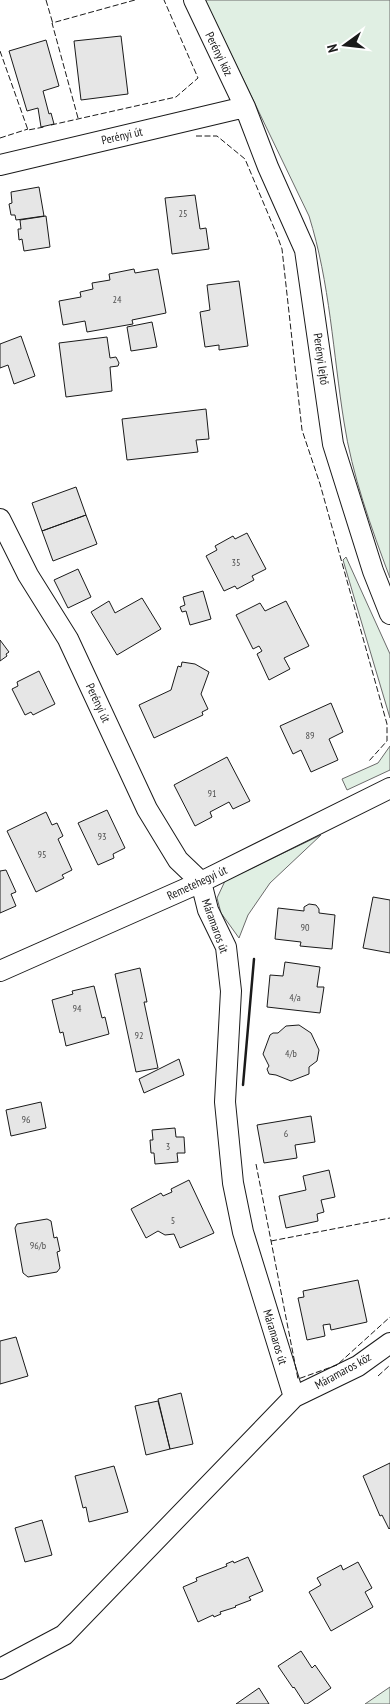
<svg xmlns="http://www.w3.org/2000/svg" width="390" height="1704" viewBox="0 0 390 1704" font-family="'PT Sans Narrow',sans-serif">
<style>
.green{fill:#e0efe3;stroke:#6a6a6a}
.building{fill:#e6e6e6;stroke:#1a1a1a}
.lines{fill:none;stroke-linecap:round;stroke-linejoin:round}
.minor-casing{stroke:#1a1a1a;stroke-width:22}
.minor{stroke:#fff;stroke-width:20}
.fence{stroke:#1a1a1a;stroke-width:1;stroke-dasharray:6 2.5;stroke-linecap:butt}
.wall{stroke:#1a1a1a;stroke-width:2.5}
.labels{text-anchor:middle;stroke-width:4;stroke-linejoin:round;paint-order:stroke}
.number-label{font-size:10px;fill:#4d4d4d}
.street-label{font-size:12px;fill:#1a1a1a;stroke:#fff}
</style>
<rect width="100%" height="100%" fill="#fff"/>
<path class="green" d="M205 0H390V578C371 527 352 475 344 422 333 353 330 283 309 216Z
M346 557 390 654V718L343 560Z
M390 746V770L347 790 342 779 378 763Z
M321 835 270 883 248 915 239 938 221 913 217 898 225 881Z
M390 1687V1704H365Z"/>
<path class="building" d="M121 36 128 94 81 100 74 41Z
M46 40 59 86 43 91 49 114 51 113 54 124 41 127 38 108 27 111 9 51Z
M39 187 44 216 16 220 15 215H11L9 204 12 203 11 192Z
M195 195 200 229 206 228 209 249 172 254 165 198Z
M46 216 50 247 24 251 22 239 19 240 18 229H21L20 220Z
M134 269 135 273 158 269 166 313 132 320 133 324 87 332 85 321 63 325 59 301 81 297 80 292 93 289 92 283 110 280 109 274Z
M239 281 248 346 219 350V345L205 347 200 312 210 310 207 285Z
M152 322 157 347 131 351 127 327Z
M21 336 35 376 14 384 8 365 0 368V344Z
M107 337 110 358 116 357 119 363 118 366 110 367 112 391 66 397 59 343Z
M206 409 209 439 196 440 198 452 127 460 122 419Z
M76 487 86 515 42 531 32 503Z
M86 515 97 544 53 561 42 531Z
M247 533 266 569 252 576 254 580 237 589 235 586 224 591 206 556 217 550 215 546 233 536 235 539Z
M78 569 91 597 68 608 54 580Z
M203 591 211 619 190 625 186 611 182 612 180 607 185 605 183 597Z
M142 598 161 629 117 655 91 612 109 601 115 613Z
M286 601 309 646 284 658 290 669 269 680 257 654 262 651 259 646 253 649 236 615 260 603 265 611Z
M0 640 9 652 6 654 7 656 0 661Z
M182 662 195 664 209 672 201 694 208 709 202 712 203 715 154 738 139 705 171 690 178 666 181 667Z
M39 671 55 704 33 715 31 712 25 715 12 689 18 686 17 682Z
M331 703 343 732 329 739 338 760 311 772 301 750 293 754 280 726Z
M227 757 250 801 233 809 229 802 210 812 212 817 195 826 174 785Z
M107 810 125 848 113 854 114 858 98 865 78 823Z
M46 812 52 825 57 823 63 836 58 839 72 870 62 875 64 878 36 892 7 831Z
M6 870 16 892 11 894 16 906 0 913V871Z
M373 897 390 900V953L363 948Z
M309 904 316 905 319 909V913L335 915 332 949 300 946 301 942 275 939 278 908 304 911V907Z
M285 962 320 967 317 987H324L320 1013 267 1007 270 975 283 976Z
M140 968 147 1002H144L158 1068 136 1072 115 974Z
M94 986 102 1018 105 1017 109 1034 66 1046 63 1032 60 1033 52 1000 73 994 72 991Z
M299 1025 311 1033 319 1050 317 1061 309 1067V1074L291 1081 276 1075 269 1074 267 1069 269 1066 263 1054 270 1035 273 1033H278L286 1026Z
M179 1059 184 1075 144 1093 139 1079Z
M41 1102 46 1128 11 1136 6 1110Z
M311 1116 315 1142 295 1145 297 1158 264 1163 257 1125Z
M175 1128 176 1137H184L185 1153H177L178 1162 155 1164 154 1153H151L150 1140H153L152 1130Z
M329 1170 335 1197 321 1200 324 1212 317 1214 318 1221 286 1228 279 1196 306 1190 303 1176Z
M189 1180 214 1233 180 1248 174 1234 165 1235 158 1231 146 1238 131 1209 161 1193 163 1196 172 1192 171 1189Z
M47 1219 51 1221 54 1238 57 1237 60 1251 57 1252 60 1268 57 1272 28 1277 23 1273 15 1228 17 1224Z
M358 1280 367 1322 331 1330 330 1324 323 1325 325 1336 307 1340 298 1298 304 1297 303 1291Z
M16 1337 28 1376 0 1384V1341Z
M181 1393 193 1444 170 1449 158 1399Z
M158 1401 170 1449 146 1455 135 1406Z
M390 1463V1528L389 1529 382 1515 380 1516 363 1476Z
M114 1466 128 1512 89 1522 86 1507 83 1508 75 1476Z
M42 1520 52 1555 25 1562 15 1528Z
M248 1557 263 1591 249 1597 251 1600 235 1606 236 1607 220 1612 221 1614 214 1617 213 1615 198 1622 183 1587 197 1581 196 1578 227 1566 226 1564 233 1561 234 1563Z
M358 1562 372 1588 365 1592 373 1607 331 1631 309 1592 321 1585 317 1578 341 1565 343 1570Z
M301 1651 312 1668 315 1665 331 1688 307 1704H305L294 1687 293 1688 278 1666Z
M259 1688 269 1704H236Z"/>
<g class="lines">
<g class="minor-casing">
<path id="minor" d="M194 0 245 107 268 167 305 250 333 444 373 571 390 614
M0 165 245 107
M0 519 28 575 68 639 147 809 178 860 201 882 208 910 226 947 231 991 225 1102 233 1183 243 1232 294 1397
M0 971 201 882 390 788
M0 1669 64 1635 294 1397 358 1366 390 1343"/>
</g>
<use href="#minor" class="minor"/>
<path class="fence" d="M46 0 53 24
M0 51 28 130 44 127
M78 118 52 23 135 0
M51 125 176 97 198 78 164 0
M196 136H217L245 159 277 235 282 249 302 430 320 484 387 724V741L369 761
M0 138 28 129
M256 1164 298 1379 337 1365 390 1317
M271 1241 390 1218
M378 1376 390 1365"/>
<path class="wall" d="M243 1085 254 959"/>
</g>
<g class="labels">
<g class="number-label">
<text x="183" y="217">25</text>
<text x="117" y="303">24</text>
<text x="236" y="566">35</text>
<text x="310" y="739">89</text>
<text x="212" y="797">91</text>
<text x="102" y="840">93</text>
<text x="42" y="858">95</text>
<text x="305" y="931">90</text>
<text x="295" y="1001">4/a</text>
<text x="77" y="1012">94</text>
<text x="139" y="1039">92</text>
<text x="291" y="1057">4/b</text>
<text x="26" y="1123">96</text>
<text x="286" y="1137">6</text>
<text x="168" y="1150">3</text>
<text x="173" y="1224">5</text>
<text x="38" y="1249">96/b</text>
</g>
<g class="street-label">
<text transform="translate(219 54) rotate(64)" y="4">Perényi köz</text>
<text transform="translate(122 136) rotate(-13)" y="4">Perényi út</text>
<text transform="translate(321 359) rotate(82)" y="4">Perényi lejtő</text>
<text transform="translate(98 703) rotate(65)" y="4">Perényi út</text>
<text transform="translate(197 883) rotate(-25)" y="4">Remetehegyi út</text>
<text transform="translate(215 926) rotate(70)" y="4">Máramaros út</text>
<text transform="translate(275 1337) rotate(73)" y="4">Máramaros út</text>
<text transform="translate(343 1371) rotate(-29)" y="4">Máramaros köz</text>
</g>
</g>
<g transform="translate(345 45) rotate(255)" stroke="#ffffff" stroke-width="4" paint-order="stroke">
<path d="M0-4L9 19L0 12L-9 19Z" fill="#1a1a1a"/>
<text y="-8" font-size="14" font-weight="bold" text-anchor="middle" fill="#1a1a1a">N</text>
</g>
</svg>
